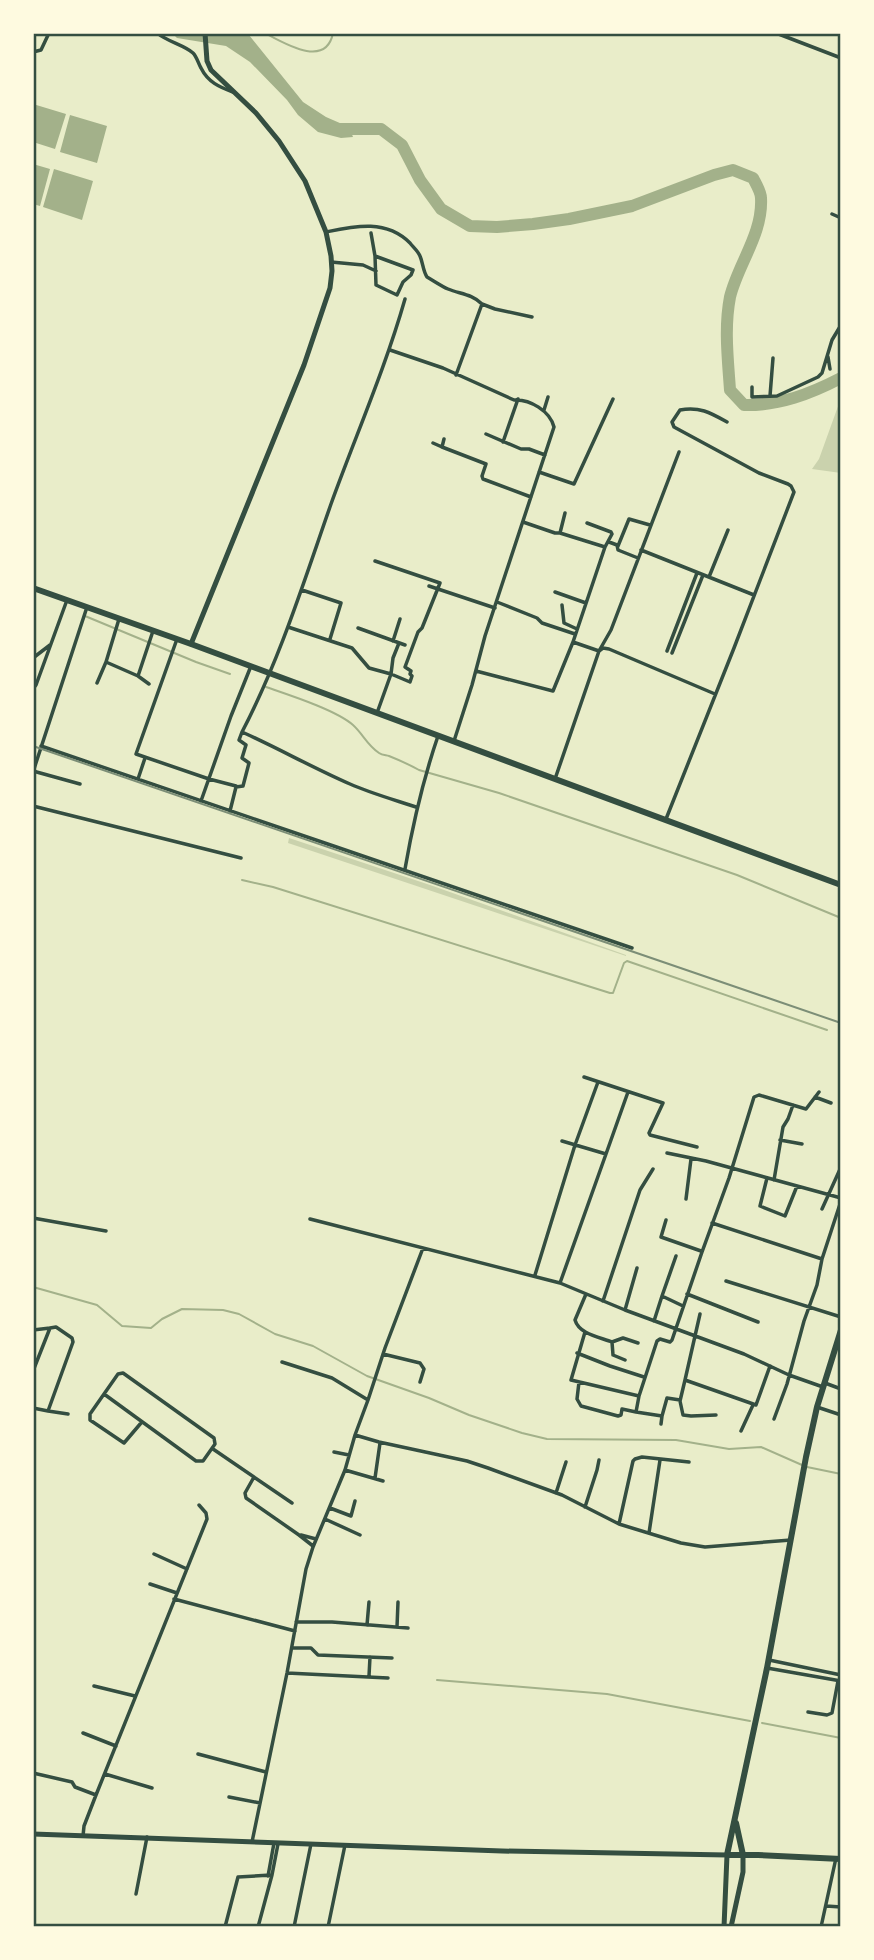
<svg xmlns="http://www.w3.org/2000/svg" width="874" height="1960" viewBox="0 0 874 1960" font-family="Overpass,sans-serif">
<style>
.green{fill:#cad2ad}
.water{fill:#a3b18a}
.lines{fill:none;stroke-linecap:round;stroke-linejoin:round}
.stream{stroke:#a3b18a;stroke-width:2}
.river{stroke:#a3b18a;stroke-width:12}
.minor{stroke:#344e41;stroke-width:3.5}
.secondary{stroke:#344e41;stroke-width:5}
.primary{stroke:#344e41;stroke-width:5}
.trunk{stroke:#344e41;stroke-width:6}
.rail{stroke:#7c8e77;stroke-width:2}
.neatline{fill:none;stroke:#344e41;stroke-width:2.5}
</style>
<rect width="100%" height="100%" fill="#e9edc9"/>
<path class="green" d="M841 398V473L812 469 819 459Z
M289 838 433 886 626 955V956L288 843Z"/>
<path class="water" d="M172 33H242L249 35 303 102 326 117 349 127 353 137 341 138 318 132 298 115 287 100 250 62 226 46 177 38Z
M33 104 66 114 55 149 33 142Z
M70 115 107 126 97 163 60 152Z
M33 164 50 169 40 206 33 204Z
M54 169 93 181 82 220 43 207Z"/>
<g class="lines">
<path class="stream" d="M265 33C284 43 326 69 333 33
M85 616 196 662 230 674
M266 687C289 695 336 710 353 725 363 734 367 745 379 753 382 755 385 755 389 756 399 760 410 765 419 770L499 793 737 875 841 918
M242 880 273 887 610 993H613L624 963 627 961 827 1030
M33 1287 97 1305 122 1326 151 1328 162 1319 182 1309 223 1310 239 1314 275 1334 313 1346 367 1376 429 1398 469 1415 522 1433 547 1439 676 1440 729 1449 761 1447 802 1465
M807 1467 841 1474
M437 1680 607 1694 750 1721
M762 1723 841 1738"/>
<path class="river" d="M336 129H381L402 145 420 180 441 209 470 226 497 227 533 224 569 219 632 206 714 175 733 170 753 178C756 184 761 192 761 198 763 234 738 264 730 297 724 328 728 360 730 390L744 405C779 406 810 394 841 378"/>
<path class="minor" d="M157 33C168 42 184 45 193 53 197 57 198 63 201 68 208 82 219 87 233 92
M776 33 841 58
M33 52 41 50 49 33
M832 214 841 218
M326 232C355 226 386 219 410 243 413 247 418 251 420 256 423 263 423 271 427 277 434 281 441 286 448 289 460 294 472 294 482 304L456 375
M371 233 375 256 413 270 411 275 403 282 397 295 376 285 375 256
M331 262 363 265 376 271
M405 299C385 369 356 435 331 504 304 581 280 659 242 732 278 748 313 768 350 784 370 793 395 800 416 807
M482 304 495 309 532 317
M390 350 443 368 514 400C530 399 550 411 554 427L485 636 472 685 454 741
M828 357 830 369
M752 387V397L777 396 818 377 822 373 832 340 841 325
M770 396 773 358
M544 410 548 397
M486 434 521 449H529L545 455
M444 439 442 447 486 464 482 476 483 479 531 497
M503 442 518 399
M433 443 442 447
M539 472 574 484 613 399
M523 522 555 533H560L605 547
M587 523 611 532 612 534 605 547 573 642 599 651 603 648 609 649 715 694
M560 533 565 513
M609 542 617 545 618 550 638 558
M618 546 629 519 650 525
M641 550 754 595
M375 561 440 583 422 628 418 632 405 667 411 671 410 674 412 676 410 682 391 674 393 658 399 643
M709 577 728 530
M429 586 495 608
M302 590 341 603 330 639
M555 592 586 603
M497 602 537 618 542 623 575 634
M562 605 564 623 577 629
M119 619 106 662 138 676 153 631
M288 627 352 648 369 668 391 674 377 713
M358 628 405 645
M177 639 136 754 209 779 236 786
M393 641 400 619
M667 651 697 573
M672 653 703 575
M33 658 50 645
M476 671 553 691 573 642
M138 676 149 684
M97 683 106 662
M33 689 36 685 67 600
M41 746C238 814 435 880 632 948
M33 771 80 784
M33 772 87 607
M138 779 145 758
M555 779 599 651 611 630 679 452
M201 801 231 716 251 666
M33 806 241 858
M230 811 236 787 243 786 249 763 242 758 246 745 239 740 242 732
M666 819 734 648 794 492 791 486 788 484 759 473 674 427 672 422 680 410C699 406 711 413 727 422
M405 869C413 823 423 780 438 736
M584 1077 663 1103 649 1133 650 1135 697 1147
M815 1097 831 1103
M780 1140 802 1144
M562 1141 606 1154 628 1092
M667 1153 706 1161 841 1198
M767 1178 760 1206 785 1216 797 1186
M774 1180 783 1127 788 1119 793 1105
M686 1199 691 1159
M822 1209 841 1167
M33 1218 106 1231
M310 1219 560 1283 625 1310 744 1354 789 1375 823 1387
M666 1220 661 1237 701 1251
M712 1223 822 1259
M676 1256 662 1296 683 1306
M535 1275 575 1145 598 1082
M726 1281 841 1317
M560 1283 606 1154
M586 1294 575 1320C579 1334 599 1337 612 1342L623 1338 638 1343
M687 1294 758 1322
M603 1301 640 1190 653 1169
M625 1310 637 1268
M700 1314 685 1380 756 1405 770 1366
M654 1321 662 1296
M33 1330 50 1328
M585 1332 571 1380 639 1396
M612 1342 613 1355 625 1360
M577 1353 610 1366 644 1377
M383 1354 420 1363 424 1369 420 1382
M282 1362 332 1378 368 1400
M33 1371 50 1328 56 1327 72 1338 73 1342 48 1411 33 1408
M123 1373 214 1438 215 1444 203 1461H196L104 1394 118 1374Z
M685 1380 680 1401 683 1415 691 1416 716 1415
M579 1382 577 1399 581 1406 618 1416 621 1415 622 1409 636 1412 639 1396 657 1341 660 1339 670 1342 672 1340 702 1252 729 1178 754 1097 759 1095 806 1109 819 1092
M825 1383 841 1389
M104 1394 90 1414V1420L124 1443 141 1423
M817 1407 841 1415
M48 1411 68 1414
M636 1412 662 1416 661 1424
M662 1416 667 1398 680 1400
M774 1419 787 1384 804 1321 817 1285 822 1259 841 1201
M741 1431 753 1405
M355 1435 379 1442 467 1461 488 1468 562 1495 619 1524 681 1543 705 1547 791 1540
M213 1449 292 1503
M334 1452 349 1455
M345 1470 383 1481
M254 1477 245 1493 246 1498 299 1535 313 1546
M375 1478 380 1443
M556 1493 566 1462
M585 1507 597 1470 599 1460
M330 1508 351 1516 355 1501
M325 1519 360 1535
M619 1524 633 1461 635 1459 642 1457 689 1462
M649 1533 660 1460
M301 1535 316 1539
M154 1554 187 1569
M150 1584 177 1593
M174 1599 295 1631
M296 1622H332L408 1628
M367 1625 369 1602
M397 1627 398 1602
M292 1648H311L318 1655 392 1658
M769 1660 841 1675
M767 1668 841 1681
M287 1673 388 1678
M369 1676 370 1657
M94 1686 135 1696
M808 1712 827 1715 832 1713 838 1681
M83 1733 116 1746
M198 1754 266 1772
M33 1773 72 1782 75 1787 96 1795
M105 1774 152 1788
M229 1797 260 1803
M83 1836 84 1826 96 1795 207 1519 206 1513 199 1505
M252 1842 287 1673 306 1569 313 1547 345 1470 355 1435 368 1400 385 1348 423 1248
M268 1876 274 1843
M136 1894 147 1837
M826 1906 841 1907
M225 1927 238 1877 271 1875
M258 1927 272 1875 278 1844
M294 1927 311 1844
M328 1927 345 1845
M821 1927 836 1858"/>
<path class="secondary" d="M191 644 304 365 330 288 332 271 331 256 326 232 305 181 279 141 256 113 211 70 207 61 205 33"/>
<path class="primary" d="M33 1834 502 1851 727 1855 724 1927
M731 1927 743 1872V1855"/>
<path class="trunk" d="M33 588 191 644 841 885
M841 1330 817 1407 806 1457 767 1668 727 1855H758L841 1859
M736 1823 743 1855"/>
<path class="rail" d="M33 746 841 1023"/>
</g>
<rect width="874" height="1960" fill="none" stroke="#fefae0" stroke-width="70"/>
<rect x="35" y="35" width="804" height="1890" class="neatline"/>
</svg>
